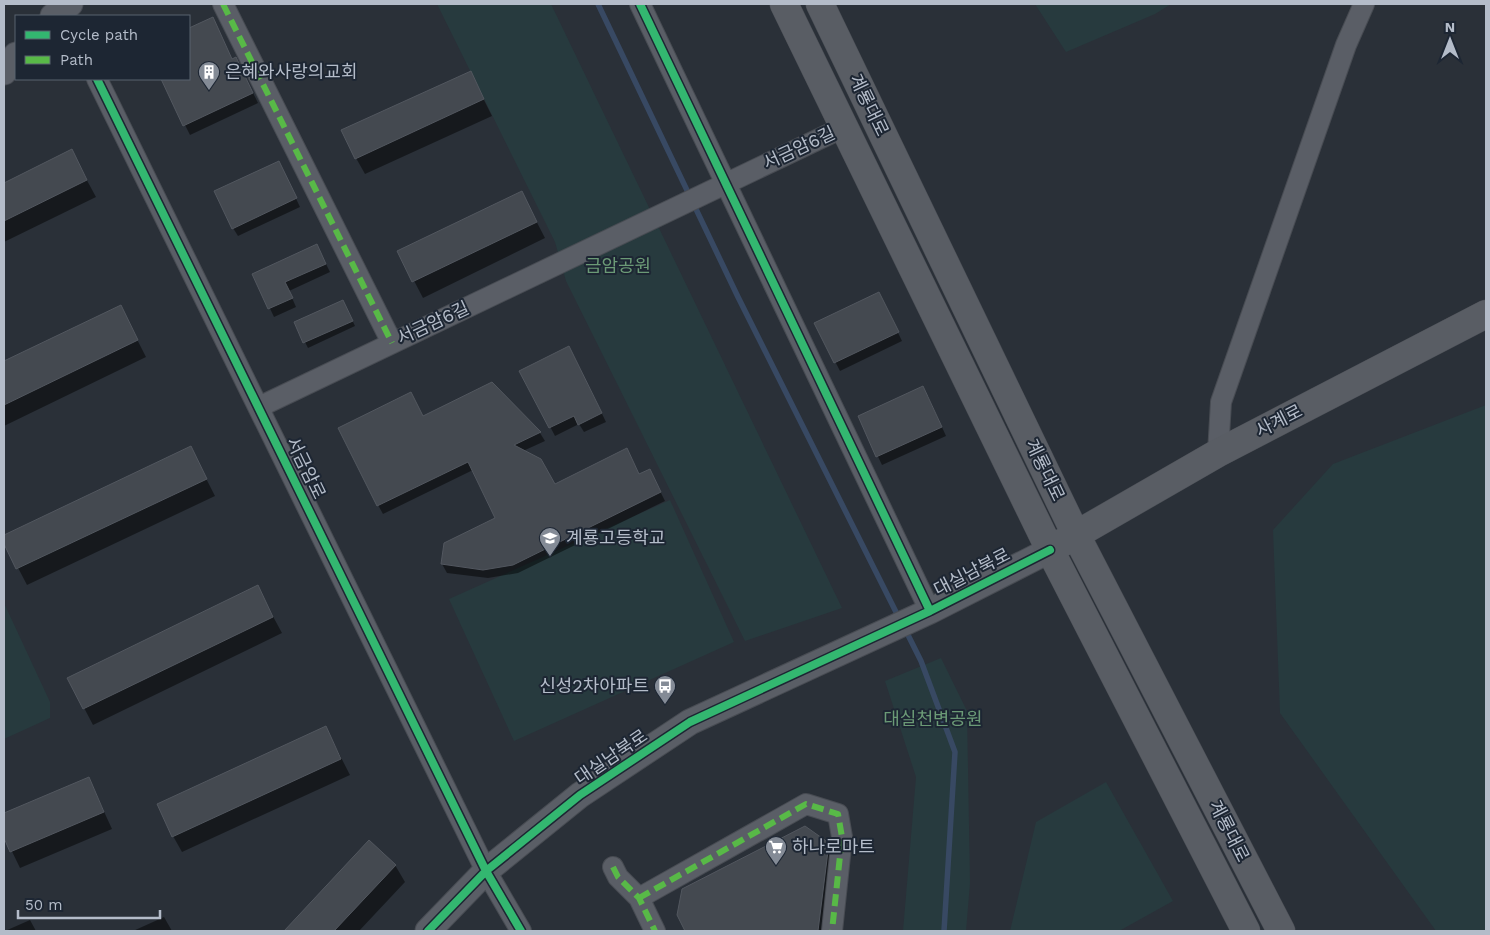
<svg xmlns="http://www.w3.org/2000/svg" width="1490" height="935" viewBox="0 0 1490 935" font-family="'Work Sans','Noto Sans KR',sans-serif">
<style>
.green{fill:#273a3e}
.shadow{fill:#0007}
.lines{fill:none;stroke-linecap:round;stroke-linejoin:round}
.stream{stroke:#384963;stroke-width:5.5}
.building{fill:#444950;stroke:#52575f}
.minor-casing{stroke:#484c53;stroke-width:22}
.tertiary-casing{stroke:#484c53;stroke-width:27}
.secondary-casing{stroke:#484c53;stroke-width:29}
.minor{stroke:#5a5e66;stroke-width:20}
.tertiary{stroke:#5a5e66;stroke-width:25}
.secondary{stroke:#595d64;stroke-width:28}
.quiet{stroke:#58b947;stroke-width:6;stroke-dasharray:12 6;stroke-linecap:butt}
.cycleway-casing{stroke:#1d2633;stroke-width:11}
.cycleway{stroke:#33b770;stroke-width:8}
.labels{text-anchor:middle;stroke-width:4;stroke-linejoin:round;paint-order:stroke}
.poi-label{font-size:18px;fill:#b4bcc9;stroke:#1d2633;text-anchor:start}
.street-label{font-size:18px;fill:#b4bcc9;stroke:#1d2633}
.park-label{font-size:18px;fill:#6b9a76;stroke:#1d2633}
</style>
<rect width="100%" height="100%" fill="#2a3038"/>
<path class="green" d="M437 4H551L842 608 745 641 566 281 555 242Z
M1035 4H1171L1155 14 1066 52Z
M1486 405V931H1436L1280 713 1273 530 1333 464Z
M670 500 734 642 514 741 449 599Z
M4 603 50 702V718L4 739Z
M941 658 967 711 970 883 966 931H903L916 777 885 681Z
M1106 782 1173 901 1119 931H1010L1036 822Z"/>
<path class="shadow" d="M213 18 232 60 241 68 258 103 190 135 162 79H189V29Z
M470 72 492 116 365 174 356 158Z
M71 151 96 197 4 242V184Z
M283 171 300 207 238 236 233 228Z
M530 209 545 238 423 298 399 252Z
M321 254 330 272 289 291 296 307 274 317 254 275Z
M883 302 902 341 840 371 816 324Z
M120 306 146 357 4 426V362Z
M346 307 355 326 308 348 305 342Z
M574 356 606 422 584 432 579 424 555 436 521 371Z
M491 384 540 433 545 441 523 451 554 485 639 475 654 479 665 501 518 573 488 578 447 573 442 564 497 519 473 470 383 514 378 505 423 417Z
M928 396 946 436 882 465 859 417Z
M190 447 215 496 27 585 4 541V536Z
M257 587 282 633 93 725 69 679Z
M326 728 350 775 182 852 173 836Z
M89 779 112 829 20 868 4 835V814Z
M369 841 395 865 405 882 359 931H285Z
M828 844 833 853 823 931H686L678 915Z
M164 917 172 931H133Z
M30 920 36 931H5Z"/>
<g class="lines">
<path class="stream" d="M598 4 738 297 899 618
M905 629 921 661 955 752 944 931"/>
</g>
<path class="building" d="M213 17 232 59 236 57 253 93 183 126 161 79H189V28Z
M471 71 484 99 355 159 341 130Z
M72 149 87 180 4 221V183Z
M279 161 297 198 232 229 214 191Z
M522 191 537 222 412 282 397 251Z
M317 244 326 264 285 282 293 298 268 309 252 274Z
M879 292 899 332 834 363 814 323Z
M343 300 353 321 303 343 294 322Z
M121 305 138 340 4 405V361Z
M569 346 602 413 578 425 574 416 549 428 519 371Z
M492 382 541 432 514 445 541 459 555 484 627 448 639 474 650 469 661 492 513 565 483 570 441 564 444 543 495 518 468 462 377 506 338 428 411 392 423 416Z
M923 386 942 427 876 457 858 416Z
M191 446 207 479 16 569 4 544V535Z
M258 585 273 617 83 709 67 678Z
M326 726 341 759 172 837 157 804Z
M89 777 104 812 10 852 4 838V813Z
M805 826 829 843 818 931H685L677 915 682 889Z
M369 840 396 865 334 931H284Z"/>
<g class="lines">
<g class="minor-casing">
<path id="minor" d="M223 4 392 343
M640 4 930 611
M97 79 486 871 521 931
M259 407 842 128
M1218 453 1221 402 1346 45 1364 4
M613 867 618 877 639 898 655 931
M639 898 806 804 838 814 842 837 832 931"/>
</g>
<g class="tertiary-casing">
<path id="tertiary" d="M53 16 70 4
M4 72 16 55
M428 931 486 871 580 795 690 722 930 611 1050 550"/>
</g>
<g class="secondary-casing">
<path id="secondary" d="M784 4 1050 550 1246 931
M820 4 1076 535 1281 931
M1060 544 1218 453 1486 314"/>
</g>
<use href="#minor" class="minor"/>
<use href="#tertiary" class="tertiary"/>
<use href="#secondary" class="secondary"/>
<path class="quiet" d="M223 4 392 343
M613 867 618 877 639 898 655 931
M639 898 806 804 838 814 842 837 832 931"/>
<g class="cycleway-casing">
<path id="cycleway" d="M640 4 930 611
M97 79 486 871 521 931
M428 931 486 871 580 795 690 722 930 611 1050 550"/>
</g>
<use href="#cycleway" class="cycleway"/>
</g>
<defs>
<g id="building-pin" transform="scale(1.125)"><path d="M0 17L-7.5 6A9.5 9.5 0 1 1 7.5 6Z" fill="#848b96" stroke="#1d2633"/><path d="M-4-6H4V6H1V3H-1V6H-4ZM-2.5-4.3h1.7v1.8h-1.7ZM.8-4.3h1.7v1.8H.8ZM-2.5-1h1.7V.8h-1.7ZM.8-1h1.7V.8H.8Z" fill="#fff"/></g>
<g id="school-pin" transform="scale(1.125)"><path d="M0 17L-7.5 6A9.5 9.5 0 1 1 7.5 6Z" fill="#848b96" stroke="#1d2633"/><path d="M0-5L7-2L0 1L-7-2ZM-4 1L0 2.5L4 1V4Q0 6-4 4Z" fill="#fff"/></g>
<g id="bus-pin" transform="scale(1.125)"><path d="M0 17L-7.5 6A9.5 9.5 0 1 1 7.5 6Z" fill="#848b96" stroke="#1d2633"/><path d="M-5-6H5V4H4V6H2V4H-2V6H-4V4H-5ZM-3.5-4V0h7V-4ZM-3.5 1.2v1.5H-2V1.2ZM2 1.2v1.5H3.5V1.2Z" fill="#fff"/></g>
<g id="supermarket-pin" transform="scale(1.125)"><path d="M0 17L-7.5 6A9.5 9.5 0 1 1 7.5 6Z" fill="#848b96" stroke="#1d2633"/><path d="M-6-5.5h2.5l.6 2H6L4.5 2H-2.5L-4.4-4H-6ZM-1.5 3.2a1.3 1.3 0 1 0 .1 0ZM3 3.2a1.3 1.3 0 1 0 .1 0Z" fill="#fff"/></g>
</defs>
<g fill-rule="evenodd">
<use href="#building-pin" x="209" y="72"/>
<use href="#school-pin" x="550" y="538"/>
<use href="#bus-pin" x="665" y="686"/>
<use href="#supermarket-pin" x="776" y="847"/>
</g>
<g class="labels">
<g class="poi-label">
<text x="225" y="78">은혜와사랑의교회</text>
<text x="566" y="544">계룡고등학교</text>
<text x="649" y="692" text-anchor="end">신성2차아파트</text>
<text x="792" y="853">하나로마트</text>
</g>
<g class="street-label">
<text transform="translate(869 105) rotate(64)" y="6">계룡대로</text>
<text transform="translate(799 148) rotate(-25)" y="6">서금암6길</text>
<text transform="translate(433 323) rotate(-25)" y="6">서금암6길</text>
<text transform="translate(1279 421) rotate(-27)" y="6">사계로</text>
<text transform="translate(306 468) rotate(64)" y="6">서금암로</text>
<text transform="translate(1045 470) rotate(64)" y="6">계룡대로</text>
<text transform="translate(972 572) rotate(-27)" y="6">대실남북로</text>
<text transform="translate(611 757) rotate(-34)" y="6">대실남북로</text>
<text transform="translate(1229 831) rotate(63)" y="6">계룡대로</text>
</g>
<g class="park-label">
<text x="618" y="272">금암공원</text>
<text x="933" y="725">대실천변공원</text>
</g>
</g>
<rect width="1490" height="935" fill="none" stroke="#b4bcc9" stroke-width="10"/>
<rect x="15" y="15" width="175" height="65" fill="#1d2633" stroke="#59626f"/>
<rect x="25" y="31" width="25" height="8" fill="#33b770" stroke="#59626f"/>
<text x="60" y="40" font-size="15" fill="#b4bcc9">Cycle path</text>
<rect x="25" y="56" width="25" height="8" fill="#58b947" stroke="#59626f"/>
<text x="60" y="65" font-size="15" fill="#b4bcc9">Path</text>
<g transform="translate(1450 40)" stroke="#1d2633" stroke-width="4" paint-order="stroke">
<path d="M0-4L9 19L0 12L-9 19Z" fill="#b4bcc9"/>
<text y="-8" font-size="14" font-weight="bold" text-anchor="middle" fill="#b4bcc9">N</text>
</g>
<path d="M18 910v8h142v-8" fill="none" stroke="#b4bcc9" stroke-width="2.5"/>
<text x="25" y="910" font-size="15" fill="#b4bcc9" stroke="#1d2633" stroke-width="4" paint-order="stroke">50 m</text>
</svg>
